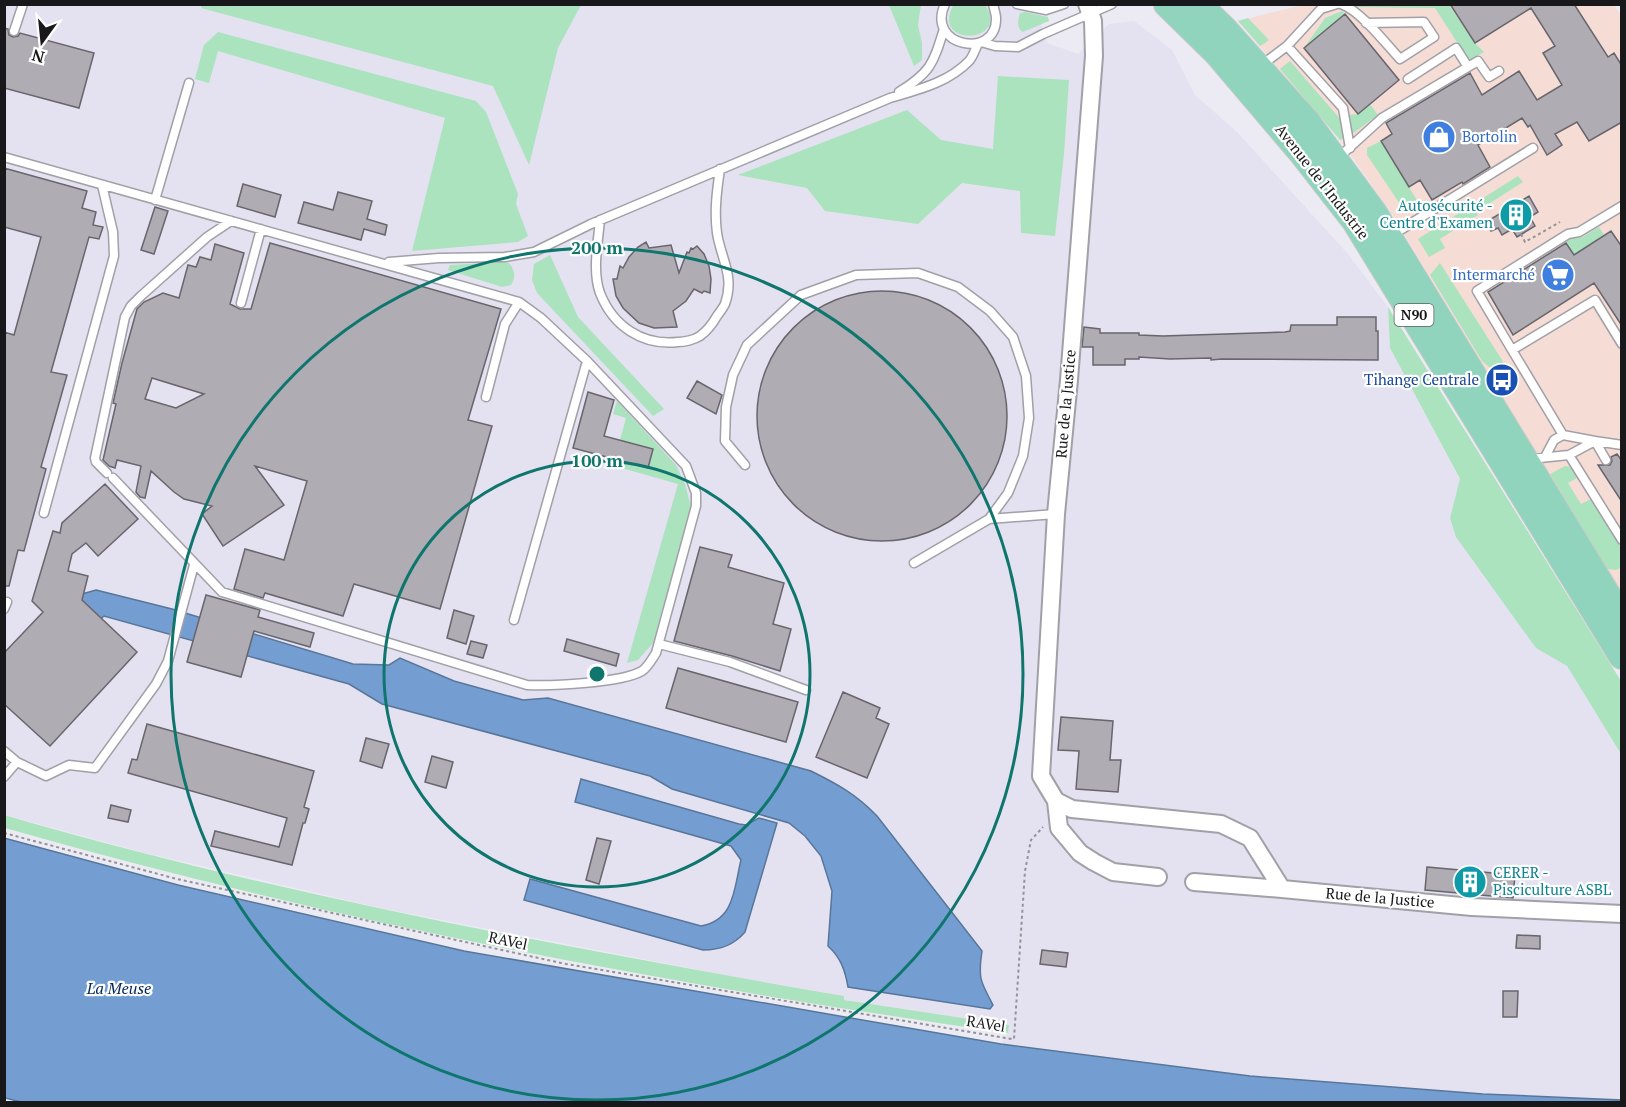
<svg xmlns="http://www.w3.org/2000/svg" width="1626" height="1107" viewBox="0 0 1626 1107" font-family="'PT Serif',serif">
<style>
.commercial{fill:#f5dcd5}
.built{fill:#e4e1f1}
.green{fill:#abe3be}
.water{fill:#749ed1;stroke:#58769a;stroke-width:1.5}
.building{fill:#afacb4;stroke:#68656c;stroke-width:1.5;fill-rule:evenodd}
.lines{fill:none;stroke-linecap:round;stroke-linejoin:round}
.lane-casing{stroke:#a1a0a7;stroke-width:11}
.street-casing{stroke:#a1a0a7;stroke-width:20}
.primary-casing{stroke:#c8c8c8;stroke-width:28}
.path{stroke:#939298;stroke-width:2;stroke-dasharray:3 3;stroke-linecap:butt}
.lane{stroke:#fff;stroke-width:8}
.street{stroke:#fff;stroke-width:16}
.primary{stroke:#91d4be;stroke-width:26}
.ring{fill:none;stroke:#0f766e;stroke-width:3}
.labels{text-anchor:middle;stroke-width:4.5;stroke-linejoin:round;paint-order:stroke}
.shield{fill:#fff;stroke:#5d5d5f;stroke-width:1.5}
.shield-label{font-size:14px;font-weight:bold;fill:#18181b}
.shop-label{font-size:15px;fill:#366cbe;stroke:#fff;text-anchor:start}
.street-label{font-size:15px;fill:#18181b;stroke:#fff}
.culture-label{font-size:15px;fill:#0d838f;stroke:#fff;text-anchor:end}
.transit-label{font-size:15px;fill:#164399;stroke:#fff;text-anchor:end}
.water-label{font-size:16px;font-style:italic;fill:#002958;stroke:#fff}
.centre{fill:#0f766e;stroke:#fff;stroke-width:3}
.ring-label{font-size:18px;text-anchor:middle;font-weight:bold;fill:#0f766e;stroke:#fff;stroke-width:4.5;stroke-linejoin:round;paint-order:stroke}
</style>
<rect width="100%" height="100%" fill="#ecebf3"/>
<path class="commercial" d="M1307 4 1614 5 1622 16 1621 594 1394 217 1340 140 1238 21Z"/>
<path class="built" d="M1036 4 1047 43 1078 54 1109 24 1134 21 1172 50 1195 95 1237 132 1348 254 1388 307 1390 348 1460 480 1450 518 1536 648 1567 666 1621 754V1100L1483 1094 1250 1076 1001 1044 1008 1033 1009 1025 844 1000V996L725 975 380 908 142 852 5 815 4 5Z"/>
<path class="green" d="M202 4H581V5L558 48 529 165 493 86 201 8Z
M954 4 985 5C1012 44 928 48 954 4Z
M889 5H921L918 25 922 43V60L914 66Z
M1354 5H1449L1475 43 1484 52 1469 61 1435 8 1357 7Z
M1342 11 1345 14 1304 48 1325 18Z
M1025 12 1048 17 1049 21 1023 32C1016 28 1018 20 1020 13Z
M1248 18 1269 40 1260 46 1238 21Z
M218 32 476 101 486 112 518 194 516 204 528 236 518 242 412 251 445 118 218 51 209 83 195 79 204 45Z
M1290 61 1341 120 1344 138 1340 140 1280 69Z
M998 76 1069 80 1064 154 1055 236 1021 233 1020 191 962 183 918 224 825 211 807 188 738 175 907 110 941 140 993 149Z
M1370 104 1378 115 1352 134 1348 115 1358 114Z
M1381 141 1421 207 1414 212 1404 210 1367 155V148Z
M1518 176 1523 182 1476 212 1478 215 1440 239 1445 248 1429 257 1418 239Z
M1599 227 1604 235 1574 255 1565 241 1571 237 1581 238Z
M550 255 578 317 664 409 653 416 537 293 532 280 534 264Z
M501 262 509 263C515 270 516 278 511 285L502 287 448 270 450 265Z
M1440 263 1518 385 1515 388 1482 361 1430 275Z
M1388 307 1621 681V754L1567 666 1536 648 1456 537 1450 518 1460 479 1390 348Z
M617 401 676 465 685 484 691 507 653 643 638 660 627 663 678 484 611 465 613 459 648 468 653 449 620 440 626 418 613 414Z
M1565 466 1571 467 1577 478 1568 483 1581 504 1591 499 1621 548V567L1617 570 1607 569 1550 474Z
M4 815C279 895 562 947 844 996V1000L1009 1025 1008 1033C670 985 333 922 5 828Z"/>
<path class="water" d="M96 590 172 609 353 664 389 665 400 658 454 681 523 700 548 698 811 771C837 784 856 794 877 816L982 951C978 978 980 981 993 1005L990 1009 848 987C845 970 841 958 828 946L832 891 821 856 805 836 789 823 672 789 650 776 382 704 349 684 104 616 5 706V672L82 594Z
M581 779 739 824 746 825 759 818 777 823 745 932C734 945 721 950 703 950L524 900 530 879 701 926C735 920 734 888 741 860L731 846 575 802Z
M4 838 178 885 464 951 1001 1044 1250 1076 1483 1094 1621 1100V1102H21L5 1098Z"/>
<path class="building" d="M1450 4H1574L1608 57 1614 53 1622 66V122L1589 141 1577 122 1555 134 1562 145 1547 155 1530 125 1528 127 1522 118 1478 145 1490 167 1463 184 1462 182 1432 200 1420 180 1409 187 1381 141 1392 134 1386 123 1470 73 1482 95 1519 71 1537 100 1562 85 1543 53 1555 46 1531 8 1475 43Z
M1345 14 1399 80 1358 114 1304 48Z
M4 28 8 29 9 35 13 37 18 36 20 33 94 53 79 108 4 88Z
M4 168 87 191 82 208 96 212 93 225 103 227 99 239 89 237 51 372 67 375 41 467 46 469 24 551 18 550 9 586H4V332L14 335 41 237 4 227Z
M243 184 281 195 275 217 237 206Z
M338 192 372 201 367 219 387 225 385 235 364 229 361 240 298 223 304 202 333 210Z
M1529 196 1538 212 1530 217 1535 226 1517 237 1512 229 1502 235 1498 228 1491 231 1486 222Z
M155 207 168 211 154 254 141 250Z
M1611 231 1622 247V326L1594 283 1513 335 1488 292 1566 243 1574 255Z
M646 242 649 248 671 245 679 273 687 252 689 253 691 248 693 249 697 246 704 254 709 266 711 279 710 293 704 291 702 293 694 289 686 301 673 311 677 327 654 328 639 323 623 308 616 296 613 279H617L620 266 623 268 629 257 638 247Z
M270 243 501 309 468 420 492 426 440 609 354 584 343 616 265 593 263 598 234 589 245 549 284 560 307 481 255 466 284 505 223 546 202 514 212 506 184 499 174 492 151 471 145 498 140 497 136 492 141 466 117 460 115 468 109 466 103 460 116 404 113 403 122 363 137 309 144 302 163 293 179 298 188 265 196 267 200 257 211 260 215 244 244 253 230 304 240 309H251ZM152 378 204 394 176 408 145 399Z
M757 416a125 125 0 1 1 250 0a125 125 0 1 1-250 0Z
M1337 317H1376V331H1378V360L1222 359 1211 360V358L1170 359 1139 357V359H1125V365H1093V347H1082L1084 327 1100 329V333H1139V335L1163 336 1285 332 1290 331 1291 325H1337Z
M697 381 722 395 716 414 687 398Z
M588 392 614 400 604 436 653 449 648 468 573 448Z
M1617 454 1622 461V502L1598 465H1610L1612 461 1611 457Z
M105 484 138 519 98 556 86 543 72 554 68 571 88 576 82 600 137 652 50 746 4 704V653L43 612 32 601 53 531 60 533 62 523Z
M700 547 732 555 728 567 784 583 773 624 791 629 780 671 732 656 674 641Z
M206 595 260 610 258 617 314 633 310 647 254 631 241 677 187 662Z
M454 610 474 616 466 644 447 638Z
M567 639 619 654 616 666 564 651Z
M471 641 487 645 483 658 467 654Z
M678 668 798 702 786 742 666 708Z
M843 692 880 708 876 718 889 724 867 778 816 757Z
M1061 717 1113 721 1110 760H1121L1118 792 1076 789 1079 751 1058 750Z
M147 724 314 771 304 807 309 809 305 823H303L292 865 211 846 215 831 279 847 287 818 128 773 132 759 137 760Z
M366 738 389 744 382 768 360 761Z
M432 756 453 762 446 788 425 782Z
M111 805 131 810 128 822 108 818Z
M597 838 611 841 599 884 586 880Z
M1427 867 1515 875 1513 898 1425 890Z
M1517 935 1540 936V949L1516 948Z
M1042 950 1068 953 1066 967 1040 964Z
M1503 991H1518L1517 1017H1503Z"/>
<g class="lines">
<g class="lane-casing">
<path id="lane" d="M945 4C925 47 997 60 996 18 996 14 994 9 993 4
M1017 4 1046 10 1064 4
M1341 4C1361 11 1385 43 1400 59L1434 37 1424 22 1366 23
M14 31 23 4
M981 42 995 46 1018 47 1043 34 1112 4
M1287 46 1321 9 1337 4
M1259 67 1287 46 1343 108 1350 148
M1408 79 1456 48 1468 67
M899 92C931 72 933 64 944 29
M4 157 519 302 541 318 587 361 686 466 696 493V506L656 653C652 659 648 667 642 671 621 683 552 686 527 685L222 592 113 478
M1338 158 1382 118 1478 61 1489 77 1499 71
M155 200 189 83
M1622 206 1579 232 1568 234 1477 291 1512 350 1595 300 1622 344
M600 220C598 243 592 271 600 293 613 326 642 346 678 342 684 342 694 340 700 336 707 331 713 323 717 316 720 312 723 308 725 304 735 276 721 259 717 233 714 211 717 190 720 169
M1389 234 1402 229 1533 148
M389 262 439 258 505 257 534 252 591 224 890 98C917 90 948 83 969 61 973 57 975 49 978 44
M241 303 261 229
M1512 350 1563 435
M486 397 505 324 519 302
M1569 455 1622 540
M1545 457 1554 440 1563 435 1595 441 1606 460
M1530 459 1569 455 1595 441 1622 445
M745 465 725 441 726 407 733 375 747 345 801 295 856 275 918 273 958 287 990 311 1013 337 1026 376 1029 418 1023 456 1008 493 989 519
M107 473 96 462 95 458 125 317 131 306 141 296 207 237 231 221
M44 513 114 256 113 232 102 185
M914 563 989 519 1056 514
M4 609 7 602
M514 620 587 361
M659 644 730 662 806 690
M4 751 17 762 46 776 69 765 95 768 156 684 168 661 194 565
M4 777 17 762"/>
</g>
<g class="street-casing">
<path id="street" d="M1087 4 1093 21 1094 56 1069 380 1056 514 1041 776 1056 801 1059 828 1080 853 1094 862 1113 872 1158 877
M1056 801 1072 809 1221 824 1250 838 1282 889 1472 907 1622 914
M1194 882 1282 889"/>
</g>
<g class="primary-casing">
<path id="primary" d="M1167 4 1217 53 1302 153 1355 221 1622 656
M1198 4 1224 29 1307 122 1374 213 1622 619"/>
</g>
<path class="path" d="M1521 234 1525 242 1560 222
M4 833 177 879 566 964 1012 1039H1014L1025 871 1031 840 1043 827"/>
<use href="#lane" class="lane"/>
<use href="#street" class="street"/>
<use href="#primary" class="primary"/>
</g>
<g class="ring">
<circle cx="597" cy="674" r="213"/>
<circle cx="597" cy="674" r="426"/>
</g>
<defs>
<g id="shop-disc" transform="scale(1.725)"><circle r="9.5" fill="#3f7fe0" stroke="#fff"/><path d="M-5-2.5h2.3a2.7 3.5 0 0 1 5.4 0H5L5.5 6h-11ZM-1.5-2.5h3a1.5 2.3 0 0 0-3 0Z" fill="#fff"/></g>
<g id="building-disc" transform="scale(1.725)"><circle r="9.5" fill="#0f9aa8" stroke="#fff"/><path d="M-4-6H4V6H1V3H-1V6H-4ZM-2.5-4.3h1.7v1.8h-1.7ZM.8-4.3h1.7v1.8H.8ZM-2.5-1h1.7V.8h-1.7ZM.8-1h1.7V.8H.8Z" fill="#fff"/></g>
<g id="supermarket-disc" transform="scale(1.725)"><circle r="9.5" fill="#3f7fe0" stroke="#fff"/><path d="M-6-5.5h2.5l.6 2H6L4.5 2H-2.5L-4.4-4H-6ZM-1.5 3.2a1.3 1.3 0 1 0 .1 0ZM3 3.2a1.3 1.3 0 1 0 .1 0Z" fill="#fff"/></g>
<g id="bus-disc" transform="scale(1.725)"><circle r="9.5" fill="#1a4fb4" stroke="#fff"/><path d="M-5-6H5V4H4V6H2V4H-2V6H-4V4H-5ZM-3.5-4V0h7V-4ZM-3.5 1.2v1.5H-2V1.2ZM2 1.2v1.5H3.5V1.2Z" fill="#fff"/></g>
</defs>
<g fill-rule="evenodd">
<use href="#shop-disc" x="1439" y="137"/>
<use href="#building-disc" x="1516" y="215"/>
<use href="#supermarket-disc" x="1558" y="275"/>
<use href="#bus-disc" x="1502" y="380"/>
<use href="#building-disc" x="1470" y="882"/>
</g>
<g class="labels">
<rect class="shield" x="1394.5" y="304" width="39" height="22" rx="4.5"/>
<g class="shield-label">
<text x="1414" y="320">N90</text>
</g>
<g class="shop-label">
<text x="1462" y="142">Bortolin</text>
<text x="1535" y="280" text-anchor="end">Intermarché</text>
</g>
<g class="street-label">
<text transform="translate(1322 182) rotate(52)" y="5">Avenue de l'Industrie</text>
<text transform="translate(1066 404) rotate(-85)" y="5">Rue de la Justice</text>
<text transform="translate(1380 898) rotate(5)" y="5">Rue de la Justice</text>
<text transform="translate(508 941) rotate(12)" y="5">RAVel</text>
<text transform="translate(986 1024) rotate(9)" y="5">RAVel</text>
</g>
<g class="culture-label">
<text x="1493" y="211">Autosécurité -<tspan x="1493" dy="17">Centre d'Examen</tspan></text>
<text x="1493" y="878" text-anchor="start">CERER -<tspan x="1493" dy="17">Pisciculture ASBL</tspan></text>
</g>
<g class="transit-label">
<text x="1479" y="385">Tihange Centrale</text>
</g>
<g class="water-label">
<text x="119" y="994">La Meuse</text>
</g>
</g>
<circle cx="597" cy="674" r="9" class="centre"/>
<g class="ring-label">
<text x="597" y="254">200 m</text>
<text x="597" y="467">100 m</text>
</g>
<rect width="1626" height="1107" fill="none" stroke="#18181b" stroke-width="12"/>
<g transform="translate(42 42) rotate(195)" stroke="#ffffff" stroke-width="4.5" paint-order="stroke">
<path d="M0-4.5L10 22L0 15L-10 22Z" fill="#18181b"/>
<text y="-9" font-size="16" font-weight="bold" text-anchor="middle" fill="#18181b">N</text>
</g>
</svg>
